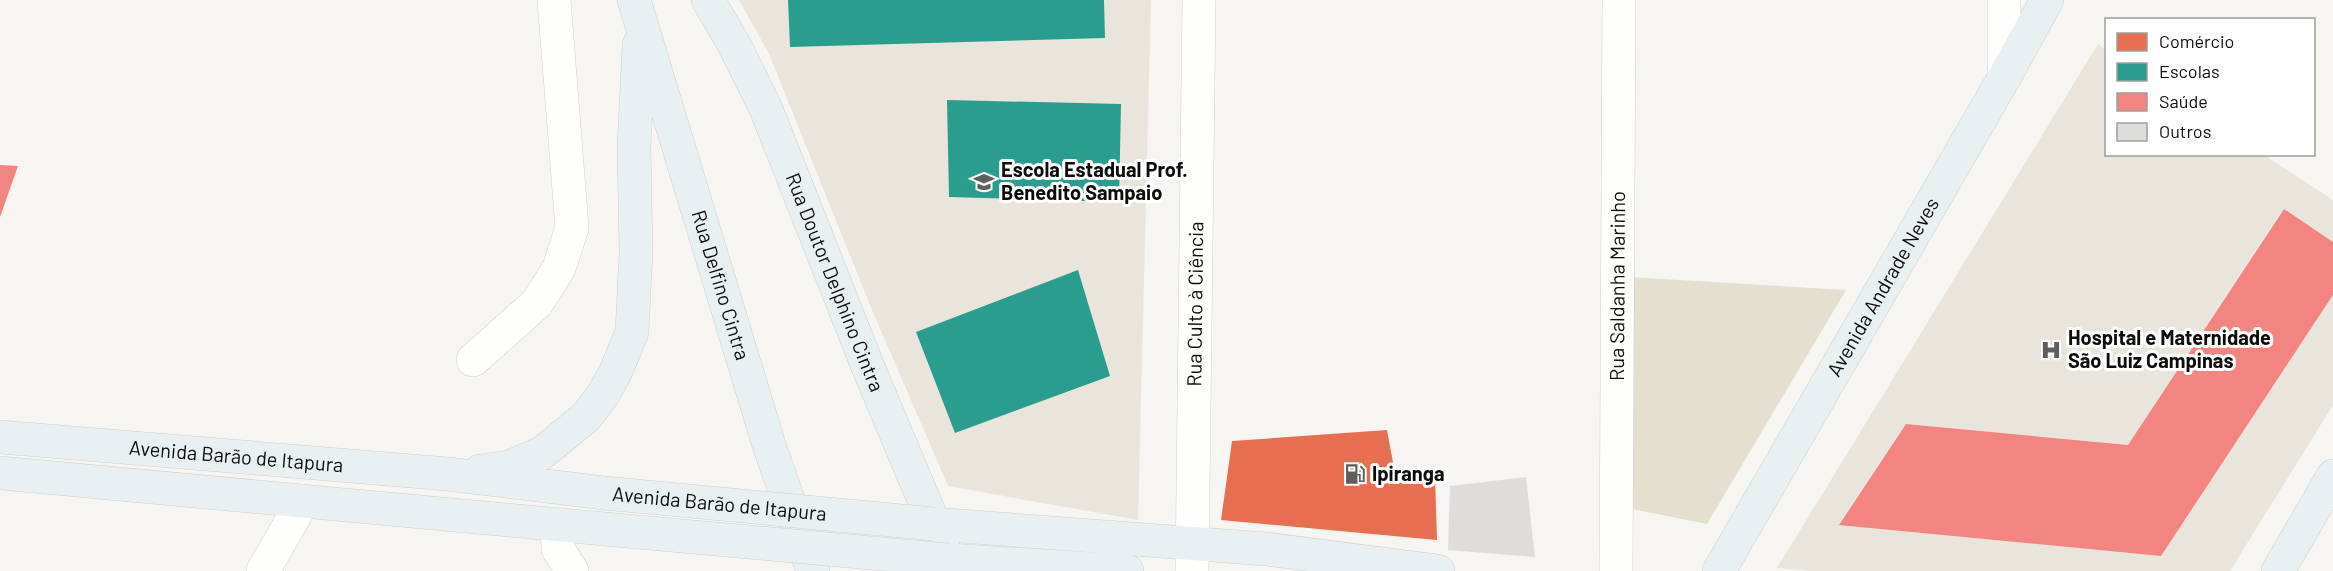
<svg xmlns="http://www.w3.org/2000/svg" width="2333" height="571" viewBox="0 0 2333 571" font-family="Barlow,sans-serif">
<style>
.built{fill:#e9e5dc}
.green{fill:#e5dfd0}
.shops{fill:#e76f51}
.schools{fill:#2a9d8f}
.health{fill:#f28482}
.building{fill:#dedddb}
.lines{fill:none;stroke-linecap:round;stroke-linejoin:round}
.minor-casing{stroke:#d1d0ce;stroke-width:34}
.major-casing{stroke:#d0cfce;stroke-width:34}
.minor{stroke:#fefefd;stroke-width:33}
.major{stroke:#e8f0f1;stroke-width:33}
.major-bridge-casing{stroke:#d0cfce;stroke-width:34;stroke-linecap:butt}
.major-bridge{stroke:#e8f0f1;stroke-width:33}
.labels{text-anchor:middle;stroke-width:6;stroke-linejoin:round;paint-order:stroke}
.poi-label{font-size:20px;font-weight:bold;fill:#0d0c0b;stroke:#fff;text-anchor:start}
.street-label{font-size:20px;fill:#0d0c0b;stroke:#fff}
</style>
<rect width="100%" height="100%" fill="#f6f5f2"/>
<path class="built" d="M739 0H1151L1138 520 948 486 872 310 769 54Z
M2098 44 2106 50V154L2264 155 2333 200V242L2283 209 2128 445 1906 424 1839 524 2161 556 2333 295V405L2230 571H1810L1777 568Z"/>
<path class="green" d="M1629 277 1846 290 1707 524 1632 509Z"/>
<path class="shops" d="M1387 430 1394 468 1435 476 1437 540 1221 520 1232 441Z"/>
<path class="schools" d="M788 0H1104L1105 38 790 47Z
M947 100 1121 104 1119 202 949 197Z
M1078 270 1110 376 955 433 916 332Z"/>
<path class="health" d="M0 165 18 166 0 217Z
M2284 209 2333 242V295L2161 556 1839 525 1906 424 2128 445Z"/>
<path class="building" d="M1526 477 1535 557 1448 550 1450 486Z"/>
<g class="lines">
<g class="minor-casing">
<g id="minor">
<path d="M2004 78V0"/>
<path d="M473 360 537 303 559 268 572 228 554 0"/>
<path d="M557 524 558 549 572 571"/>
<path d="M263 571 303 501"/>
<path id="s1" d="M1192 571 1199 0"/>
<path id="s2" d="M1616 571 1619 0"/>
</g>
</g>
<g class="major-casing">
<g id="major">
<path id="s3" d="M634 0 769 445 813 571"/>
<path id="s4" d="M708 0 735 46 766 109 868 367 934 524 948 560 949 571"/>
<path id="s5" d="M0 437 448 474 604 493"/>
<path d="M480 471 509 467 542 453 586 417 604 393 616 371 632 332 636 252 634 148 639 45"/>
<path d="M0 473 605 529"/>
<path d="M934 524 1266 549 1438 571"/>
<path d="M948 560 1127 571"/>
<path id="s6" d="M1719 571 2004 78 2047 0"/>
<path d="M2278 571 2333 476"/>
</g>
</g>
<use href="#minor" class="minor"/>
<use href="#major" class="major"/>
<g class="major-bridge-casing">
<g id="major-bridge">
<path id="s7" d="M604 493 934 524"/>
<path d="M605 529 948 560"/>
</g>
</g>
<use href="#major-bridge" class="major-bridge"/>
</g>
<defs>
<g id="school-bare" transform="scale(1.62)"><path d="M0-5L7-2L0 1L-7-2ZM-4 1L0 2.5L4 1V4Q0 6-4 4Z" fill="#5f5e5c" stroke="#fff" stroke-width="2.5" paint-order="stroke"/></g>
<g id="hospital-bare" transform="scale(1.62)"><path d="M-5-5h3v3.5h4V-5h3V5h-3V1.5h-4V5h-3Z" fill="#5f5e5c" stroke="#fff" stroke-width="2.5" paint-order="stroke"/></g>
<g id="fuel-bare" transform="scale(1.62)"><path d="M-5.5-6h7V0h2V4h1.3V-2.5L3-4.5l.8-.8L6-3V5H2.5V1h-1V6h-7ZM-4.2-4.7v3.2H.2V-4.7Z" fill="#5f5e5c" stroke="#fff" stroke-width="2.5" paint-order="stroke"/></g>
</defs>
<g fill-rule="evenodd">
<use href="#school-bare" x="984" y="182"/>
<use href="#hospital-bare" x="2051" y="350"/>
<use href="#fuel-bare" x="1355" y="474"/>
</g>
<g class="labels">
<g class="poi-label">
<text x="1001" y="177">Escola Estadual Prof.<tspan x="1001" dy="23">Benedito Sampaio</tspan></text>
<text x="2068" y="345">Hospital e Maternidade<tspan x="2068" dy="23">São Luiz Campinas</tspan></text>
<text x="1372" y="481">Ipiranga</text>
</g>
<g class="street-label">
<text dy="7" stroke="none"><textPath href="#s4" startOffset="310">Rua Doutor Delphino Cintra</textPath></text>
<text dy="7" stroke="none"><textPath href="#s3" startOffset="298">Rua Delfino Cintra</textPath></text>
<text dy="7" stroke="none"><textPath href="#s2" startOffset="285">Rua Saldanha Marinho</textPath></text>
<text dy="7" stroke="none"><textPath href="#s6" startOffset="328">Avenida Andrade Neves</textPath></text>
<text dy="7" stroke="none"><textPath href="#s1" startOffset="267">Rua Culto à Ciência</textPath></text>
<text dy="7" stroke="none"><textPath href="#s5" startOffset="237">Avenida Barão de Itapura</textPath></text>
<text dy="7" stroke="none"><textPath href="#s7" startOffset="116">Avenida Barão de Itapura</textPath></text>
</g>
</g>
<rect x="2105" y="18" width="210" height="138" fill="#ffffff" stroke="#9e9e9d" stroke-width="1.5"/>
<rect x="2117" y="33" width="30" height="18" fill="#e76f51" stroke="#9e9e9d" stroke-width="1.5"/>
<text x="2159" y="48" font-size="18" fill="#0d0c0b">Comércio</text>
<rect x="2117" y="63" width="30" height="18" fill="#2a9d8f" stroke="#9e9e9d" stroke-width="1.5"/>
<text x="2159" y="78" font-size="18" fill="#0d0c0b">Escolas</text>
<rect x="2117" y="93" width="30" height="18" fill="#f28482" stroke="#9e9e9d" stroke-width="1.5"/>
<text x="2159" y="108" font-size="18" fill="#0d0c0b">Saúde</text>
<rect x="2117" y="123" width="30" height="18" fill="#dedddb" stroke="#9e9e9d" stroke-width="1.5"/>
<text x="2159" y="138" font-size="18" fill="#0d0c0b">Outros</text>
</svg>
